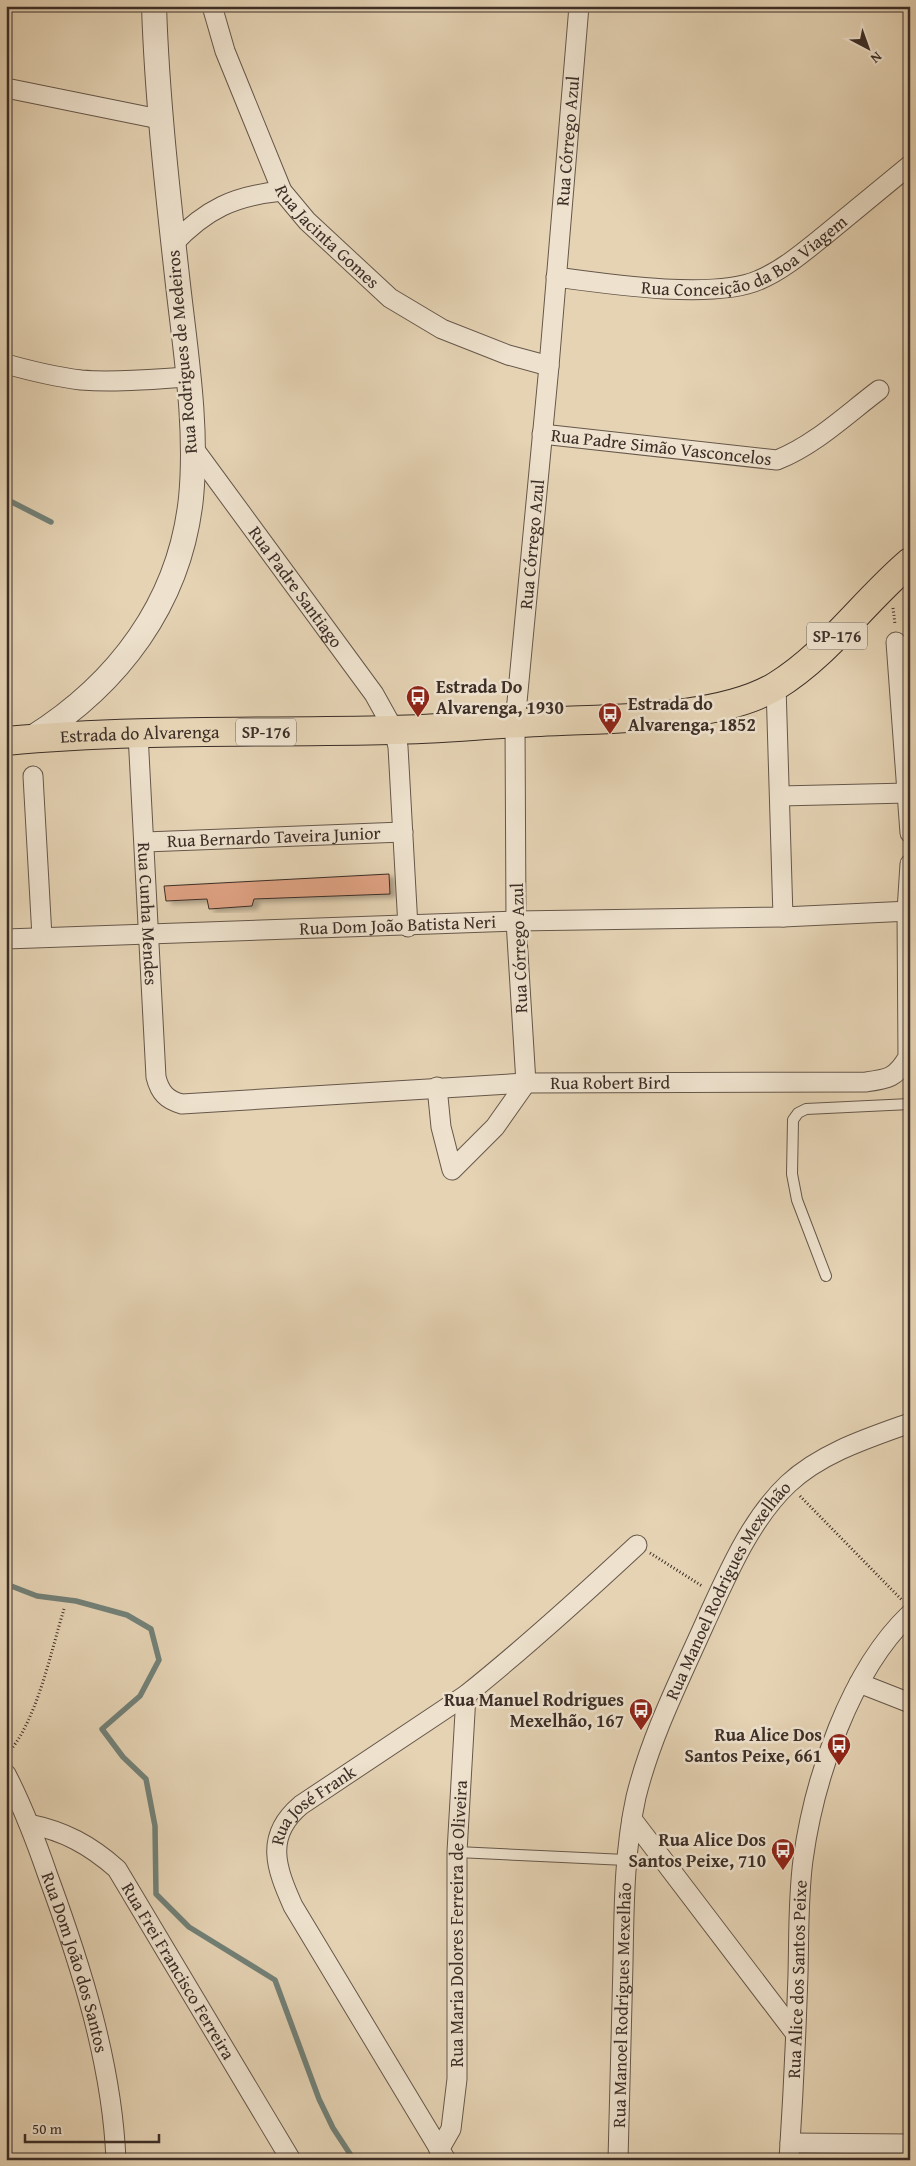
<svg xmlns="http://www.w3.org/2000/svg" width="916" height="2166" viewBox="0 0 916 2166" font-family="'Gentium Book Plus',serif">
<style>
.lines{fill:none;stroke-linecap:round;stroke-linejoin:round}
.stream{stroke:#728178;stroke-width:5.5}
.building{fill:#dfa283;stroke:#3c2e27;filter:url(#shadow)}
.service-casing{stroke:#66574a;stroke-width:12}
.minor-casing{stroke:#66574a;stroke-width:21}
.tertiary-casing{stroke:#66574a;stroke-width:26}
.primary-casing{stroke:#3c2e27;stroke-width:30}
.path{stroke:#3c2e27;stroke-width:3;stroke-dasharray:1 2.5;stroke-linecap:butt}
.service{stroke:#eee2ce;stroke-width:10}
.minor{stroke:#eee2ce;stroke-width:19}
.tertiary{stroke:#eee2ce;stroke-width:24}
.primary{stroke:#e5d3b4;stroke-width:28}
.labels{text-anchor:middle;stroke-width:5;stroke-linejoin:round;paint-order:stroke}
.shield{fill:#eee2ce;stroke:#716459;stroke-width:1}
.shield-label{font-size:16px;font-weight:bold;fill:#3c2e27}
.street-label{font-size:18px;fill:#3c2e27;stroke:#eee2ce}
.poi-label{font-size:18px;font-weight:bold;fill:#3c2e27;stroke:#eee2ce;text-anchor:end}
</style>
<defs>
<filter id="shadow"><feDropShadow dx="5.5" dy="3" stdDeviation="2.5" flood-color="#0004"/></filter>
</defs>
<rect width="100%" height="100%" fill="#e5d3b4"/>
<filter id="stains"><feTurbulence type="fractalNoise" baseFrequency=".004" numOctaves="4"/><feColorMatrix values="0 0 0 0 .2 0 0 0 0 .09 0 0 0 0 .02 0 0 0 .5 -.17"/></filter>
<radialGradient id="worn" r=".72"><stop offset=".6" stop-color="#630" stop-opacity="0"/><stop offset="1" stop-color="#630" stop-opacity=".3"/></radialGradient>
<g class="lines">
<path class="stream" d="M6 499 51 522
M6 1584 37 1596 76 1601 127 1615 151 1629 159 1660 140 1696 102 1729 123 1757 146 1779 155 1826 156 1894 189 1927 275 1980 319 2099 333 2128 354 2160"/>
</g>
<path class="building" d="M389 874 390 894 254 899 252 906 209 909 207 899 166 901 164 886Z"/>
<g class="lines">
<g class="service-casing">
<path id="service" d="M826 1276 797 1200 792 1174 793 1120 798 1113 806 1109 910 1104
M457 1852 626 1860"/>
</g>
<g class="minor-casing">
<g id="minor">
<path id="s1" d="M212 6 225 51 282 191 307 221 390 298 442 329 508 355 549 366"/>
<path d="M6 88 159 119"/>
<path d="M173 244C206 209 234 196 282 191"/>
<path id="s2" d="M556 277C607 284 714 300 759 280 783 270 805 251 825 235 853 212 881 189 910 165"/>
<path d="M6 364C31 371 56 377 81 380 116 383 153 379 188 377"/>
<path id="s3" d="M542 434 777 460C815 445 847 414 879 390"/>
<path id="s4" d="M192 446 374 694 394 730 398 747 408 927"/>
<path d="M896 642 910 833"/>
<path d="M776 686 783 917"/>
<path id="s5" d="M138 734 156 1077C160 1093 167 1100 182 1104L526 1083 866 1082C888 1079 896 1078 908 1057L907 911 910 864"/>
<path d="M33 776 42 937"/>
<path d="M780 796 908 793"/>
<path id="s6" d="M145 842 403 832"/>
<path id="s7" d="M6 939 516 921 783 917 910 911"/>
<path id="s8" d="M437 1087 441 1127 452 1170 495 1127 526 1083 516 921 515 723 549 366 579 6"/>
<path d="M859 1683 910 1703"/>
<path id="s9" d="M6 1774C23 1807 36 1841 48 1876 81 1966 112 2063 116 2160"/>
<path d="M632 1819 795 2033"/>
<path id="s10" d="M29 1824C64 1831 90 1845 117 1869L291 2160"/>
<path d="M790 2143 910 2144"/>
<path id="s11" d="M439 2150 451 2129 457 2079V1852L466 1695"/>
<path id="s12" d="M446 2160 293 1906C276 1868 264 1836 301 1805L466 1695C525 1648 581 1597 637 1545"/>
<path id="s13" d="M618 2160C620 2094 621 2029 623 1963 624 1908 624 1852 636 1797 651 1736 680 1679 705 1623 727 1575 750 1520 788 1484 821 1453 868 1438 910 1423"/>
<path id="s14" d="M789 2160C793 2098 796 2036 798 1974 799 1936 798 1898 803 1860 814 1779 850 1671 910 1614"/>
</g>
</g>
<g class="tertiary-casing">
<path id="tertiary" d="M32 738C118 684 180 603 191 498 198 425 185 349 177 276 167 186 157 97 154 6"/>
</g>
<g class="primary-casing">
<g id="primary">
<path id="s15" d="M6 741C134 729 263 733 391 730 441 729 490 724 540 722 607 718 718 721 776 686 828 654 863 602 910 562"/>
</g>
</g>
<path class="path" d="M893 608 895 624
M800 1496 902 1600
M650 1553 702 1586
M6 1755C36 1725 51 1651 64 1609"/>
<use href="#service" class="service"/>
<use href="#minor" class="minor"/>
<use href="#tertiary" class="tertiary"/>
<use href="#primary" class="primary"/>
</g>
<defs>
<g id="bus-pin" transform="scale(1.25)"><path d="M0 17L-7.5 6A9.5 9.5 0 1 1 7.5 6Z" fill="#8f2418" stroke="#eee2ce"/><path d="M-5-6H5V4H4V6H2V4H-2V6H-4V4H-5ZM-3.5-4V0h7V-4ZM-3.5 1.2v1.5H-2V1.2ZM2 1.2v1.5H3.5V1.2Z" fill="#fff"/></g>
</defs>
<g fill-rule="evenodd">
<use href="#bus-pin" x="418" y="697"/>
<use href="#bus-pin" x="610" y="714"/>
<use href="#bus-pin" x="641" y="1710"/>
<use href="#bus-pin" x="839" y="1745"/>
<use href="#bus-pin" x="783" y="1850"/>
</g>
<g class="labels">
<g class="shield">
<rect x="807" y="622.5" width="60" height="27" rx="4"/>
<rect x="236" y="718.5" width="60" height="27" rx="4"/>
</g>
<g class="shield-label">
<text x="837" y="642">SP-176</text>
<text x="266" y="738">SP-176</text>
</g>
<g class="street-label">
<text dy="6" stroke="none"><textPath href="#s8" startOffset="1144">Rua Córrego Azul</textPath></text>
<text dy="6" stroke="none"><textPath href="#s1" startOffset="262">Rua Jacinta Gomes</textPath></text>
<text dy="6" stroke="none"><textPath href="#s2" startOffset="198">Rua Conceição da Boa Viagem</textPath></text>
<text transform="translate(182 352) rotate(-95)" y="6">Rua Rodrigues de Medeiros</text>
<text dy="6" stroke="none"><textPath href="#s3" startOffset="120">Rua Padre Simão Vasconcelos</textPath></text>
<text dy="6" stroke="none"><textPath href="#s8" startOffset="739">Rua Córrego Azul</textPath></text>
<text dy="6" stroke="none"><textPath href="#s4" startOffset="175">Rua Padre Santiago</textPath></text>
<text dy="6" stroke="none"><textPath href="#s15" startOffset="134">Estrada do Alvarenga</textPath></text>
<text dy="6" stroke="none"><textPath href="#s6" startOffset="129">Rua Bernardo Taveira Junior</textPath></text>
<text dy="6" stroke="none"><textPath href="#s5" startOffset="180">Rua Cunha Mendes</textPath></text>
<text dy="6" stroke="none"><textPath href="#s7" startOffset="392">Rua Dom João Batista Neri</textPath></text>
<text transform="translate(519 948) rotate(-92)" y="6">Rua Córrego Azul</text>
<text dy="6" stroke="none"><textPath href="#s5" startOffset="812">Rua Robert Bird</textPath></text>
<text dy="6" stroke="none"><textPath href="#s13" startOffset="591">Rua Manoel Rodrigues Mexelhão</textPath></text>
<text dy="6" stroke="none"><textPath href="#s12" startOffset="416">Rua José Frank</textPath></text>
<text dy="6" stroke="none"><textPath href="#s11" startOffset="230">Rua Maria Dolores Ferreira de Oliveira</textPath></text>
<text dy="6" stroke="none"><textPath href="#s9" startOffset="201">Rua Dom João dos Santos</textPath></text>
<text dy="6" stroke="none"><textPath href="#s10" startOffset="219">Rua Frei Francisco Ferreira</textPath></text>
<text dy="6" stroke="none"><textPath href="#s14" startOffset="181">Rua Alice dos Santos Peixe</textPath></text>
<text dy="6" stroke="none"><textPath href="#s13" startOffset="155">Rua Manoel Rodrigues Mexelhão</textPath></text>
</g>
<g class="poi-label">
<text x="436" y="693" text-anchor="start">Estrada Do<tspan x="436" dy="21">Alvarenga, 1930</tspan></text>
<text x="628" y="710" text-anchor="start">Estrada do<tspan x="628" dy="21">Alvarenga, 1852</tspan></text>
<text x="624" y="1706">Rua Manuel Rodrigues<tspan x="624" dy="21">Mexelhão, 167</tspan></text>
<text x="822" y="1741">Rua Alice Dos<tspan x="822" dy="21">Santos Peixe, 661</tspan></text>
<text x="766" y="1846">Rua Alice Dos<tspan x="766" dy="21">Santos Peixe, 710</tspan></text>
</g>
</g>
<rect width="916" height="2166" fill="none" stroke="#e5d3b4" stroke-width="25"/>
<rect x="8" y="8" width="901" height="2151" fill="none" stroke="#3c2e27" stroke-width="2.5"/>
<rect x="12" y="12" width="891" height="2141" fill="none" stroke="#3c2e27"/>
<g transform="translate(868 48) rotate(139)" stroke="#eee2ce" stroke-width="4" paint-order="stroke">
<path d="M0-4L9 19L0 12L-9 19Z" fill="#3c2e27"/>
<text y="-8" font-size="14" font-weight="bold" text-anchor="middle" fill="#3c2e27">N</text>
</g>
<path d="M25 2134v8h134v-8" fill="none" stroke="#3c2e27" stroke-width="2.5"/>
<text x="32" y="2134" font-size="15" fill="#3c2e27" stroke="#eee2ce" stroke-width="4" paint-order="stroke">50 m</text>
<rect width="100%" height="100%" filter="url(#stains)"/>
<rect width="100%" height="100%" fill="url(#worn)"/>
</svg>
